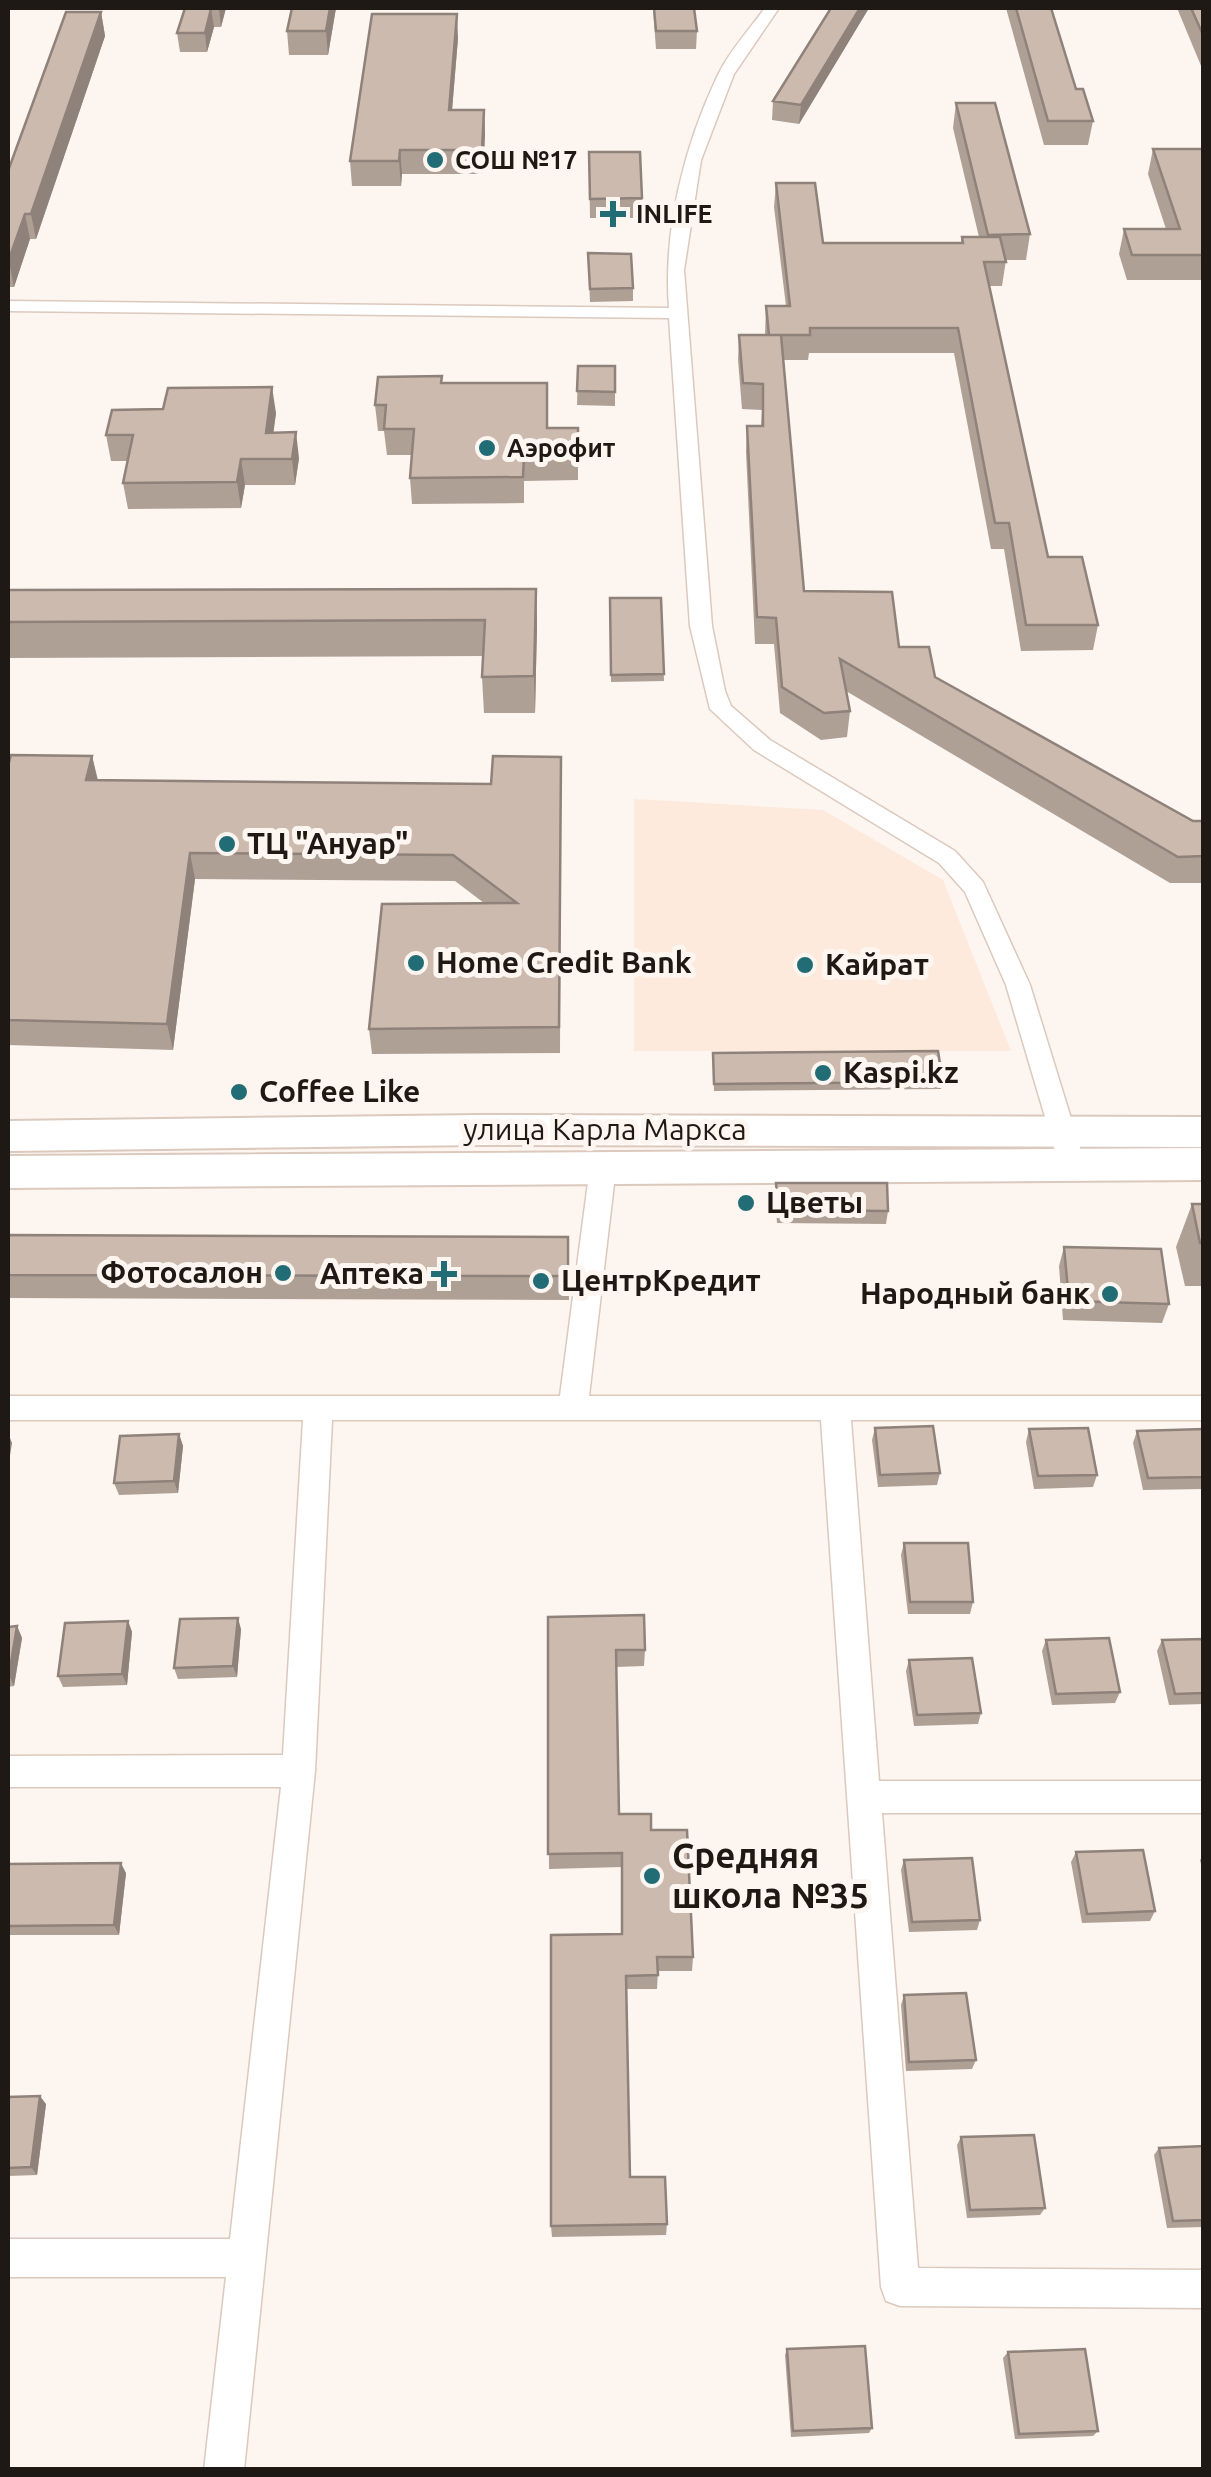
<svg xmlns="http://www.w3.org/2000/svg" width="1211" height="2477" viewBox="0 0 1211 2477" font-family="Ubuntu,sans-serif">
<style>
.built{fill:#feeadc}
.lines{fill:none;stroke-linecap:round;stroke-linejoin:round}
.minor-casing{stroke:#dbc9bd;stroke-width:3}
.primary-casing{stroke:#dbc9bd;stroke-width:4}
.minor{fill:#fff;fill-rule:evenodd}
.primary{fill:#fff;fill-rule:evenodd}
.wall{fill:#afa096}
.shaded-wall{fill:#8f827a}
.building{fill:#ccbaae;stroke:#8f827a;stroke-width:2.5}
.poi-dot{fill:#226c75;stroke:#fdf5f0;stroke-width:4}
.labels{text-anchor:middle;stroke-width:10;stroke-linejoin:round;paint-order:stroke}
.far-poi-label{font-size:25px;font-weight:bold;fill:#1f1915;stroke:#fdf5f0;text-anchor:start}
.poi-label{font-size:30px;font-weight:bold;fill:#1f1915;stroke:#fdf5f0;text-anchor:start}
.street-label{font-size:30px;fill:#1f1915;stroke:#fdf5f0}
.near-poi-label{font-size:35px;font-weight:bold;fill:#1f1915;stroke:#fdf5f0;text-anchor:start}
</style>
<rect width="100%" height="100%" fill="#fdf5f0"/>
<path class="built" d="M634 799 823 810 943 880 1011 1051H634Z"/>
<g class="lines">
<g class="minor-casing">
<path id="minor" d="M765 8H779L734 74 701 160 684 270 712 626 725 691 731 706 770 740 955 851 983 882 1030 985 1085 1164 1072 1174 1059 1164 1006 985 965 892 939 863 754 750 710 709 690 626 669 318 8 311V301L669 308C663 230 684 147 717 77 728 53 749 30 765 8Z
M603 1157 616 1167 589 1396H1204V1420H851L879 1781H1204V1813H882L918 2268 1204 2270V2308L900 2306 886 2301 881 2287 821 1420H332L315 1771 244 2470H204L226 2277H8V2239H230L281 1787H8V1756L283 1755 303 1420H8V1396H560L590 1167Z"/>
</g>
<g class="primary-casing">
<path id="primary" d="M480 1115 1204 1117V1147L480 1145 8 1151V1121Z
M1204 1148V1180L8 1188V1156Z"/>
</g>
<use href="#minor" class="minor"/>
<use href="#primary" class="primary"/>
</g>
<path class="wall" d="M185 8H226L221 27H214L207 52H180L177 33Z
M292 8H336L328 55H289L287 31Z
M653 8H694L697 31 696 49H656Z
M831 8H869L799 124 772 120 773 101Z
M1006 8H1051L1076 89 1093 121 1088 145H1044Z
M1177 8H1204V73Z
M101 12 105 36 36 239H30L14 287H8V171Z
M458 38 452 110H484L485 134 483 174H402L401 186H352L350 161Z
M956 103 1030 234 1026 260H1006L1002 286H989L1048 557 1098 625 1093 650 1021 651 1004 549H991L954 353H809L808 360H783L804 591 899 647 935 677 1193 821H1204V883H1170L846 691 850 711 847 737 821 740 780 713 774 644H755L746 452 747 426H761L762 410 742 409 738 360 739 335H765L766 306H786L774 207 776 183 823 243H961L962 237H979L953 128Z
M1153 149H1204V280H1127L1119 254 1124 229H1166L1148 174Z
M589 152 642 198V218H590Z
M588 253 633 288V301L590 302Z
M578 366H615V406L577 405Z
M442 376V383L547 428H578V480L524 481V503L412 504 410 478 412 455H387L384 431H378L375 405Z
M276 413 273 433 299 458 295 485H245L241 508 128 509 123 483 128 461H111L106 435Z
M536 589 537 625 535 713H484L482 677 483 656 8 658V590Z
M610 598H661L664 681 611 682Z
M92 756 98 780 491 784 561 757 560 1053 372 1054 369 1029 484 903 455 881 195 879 173 1050 8 1045V766Z
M713 1053 943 1082 941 1089 714 1091Z
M776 1183 888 1211 886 1224 777 1223 775 1196Z
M1192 1204H1204V1286H1185L1176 1247Z
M8 1235 568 1237 569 1300 8 1298Z
M1064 1247 1169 1304 1162 1323 1063 1320 1059 1266Z
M875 1428 940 1473 937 1485 878 1487 872 1440Z
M1029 1429 1097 1475 1093 1487 1034 1489 1026 1442Z
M1204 1429V1489L1143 1490 1133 1443 1137 1431Z
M179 1434 183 1446 178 1493 119 1495 114 1483Z
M904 1543 973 1602 970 1614H908L901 1555Z
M548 1617 645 1650 644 1666 616 1667 619 1814 651 1830 693 1957 692 1971H658L657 1989H626L630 2177 667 2224 666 2235 552 2237 551 2226 622 1934V1867L549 1869Z
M128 1621 132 1632 127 1685 63 1687 58 1676Z
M17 1626 22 1638 14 1686 8 1687V1627Z
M241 1629 237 1677 178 1679 174 1668Z
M1204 1639V1704L1169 1705 1157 1651 1162 1640Z
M1046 1640 1120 1692 1115 1703 1052 1705 1042 1651Z
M909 1660 981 1713 978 1724 914 1726 906 1671Z
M1076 1852 1155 1911 1150 1921 1082 1923 1071 1862Z
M1204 1854V1876L1200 1860Z
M904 1860 980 1920 977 1930 909 1932 901 1870Z
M8 1864 126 1873 119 1935H8Z
M904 1995 976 2060 972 2069 906 2071 901 2005Z
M8 2097 46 2104 37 2175 8 2176Z
M961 2137 1045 2208 1040 2215 967 2218 957 2145Z
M1204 2146V2227L1167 2228 1154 2155 1159 2148Z
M787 2349 872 2428 869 2433 791 2437 785 2355Z
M1008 2352 1098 2431 1093 2436 1015 2439 1003 2358Z"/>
<path class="shaded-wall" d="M219 8H226L221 27 219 9Z
M330 8H336L328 55 326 31Z
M860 8H869L799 124 801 105Z
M211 9 214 27 207 52 205 33Z
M101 12 105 36 36 239 31 214Z
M457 14 458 38 450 134 449 110Z
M484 110 485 134 483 174 482 150Z
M400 150 402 174 401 186 399 161Z
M25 214 30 239 14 287 9 262Z
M272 387 276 413 270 459 266 433Z
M296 432 299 458 295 485 292 459Z
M241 459 245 485 241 508 237 482Z
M536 589 537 625 535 713 534 676Z
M92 756 98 782 86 780Z
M190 853 195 879 173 1050 167 1024Z
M8 1433 12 1443 8 1468Z
M179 1434 183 1446 178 1493 174 1481Z
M238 1618 241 1629 237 1677 233 1666Z
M128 1621 132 1632 127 1685 122 1674Z
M17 1626 22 1638 14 1686 9 1675Z
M121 1863 126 1873 119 1935 114 1925Z
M40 2096 46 2104 37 2175 31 2167Z"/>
<path class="building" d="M185 8H219L211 9 205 33H177Z
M292 8H330L326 31H287Z
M654 8H694L697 31H656Z
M831 8H860L801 105 773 101Z
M1016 8H1051L1076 89H1083L1093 121H1048Z
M1191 8H1204V37Z
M66 12H101L31 214H25L8 262V171Z
M372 14H457L449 110H484L482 150H400L399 161H350Z
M956 103H995L1030 234 988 235Z
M1153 149H1204V255H1132L1124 229H1180Z
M589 152H640L642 198 590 199Z
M776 183H815L823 243H963L962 237H1000L1006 262H984L1048 557H1082L1098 625H1026L1009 523H995L958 328H810V335H769L766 306H790Z
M588 253 631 254 633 288 590 289Z
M739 335H781L804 591 892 592 899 647H929L935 677 1193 821H1204V856L1178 857 840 659 850 711 824 713 782 687 776 618 757 617 747 426H763V384L743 383Z
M578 366H615V392L577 391Z
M442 376 441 383H547V428H578V454L524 455 523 477 410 478 414 429H384L386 405H375L378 377Z
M272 387 266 433 296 432 292 459H241L237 482 123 483 133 435H106L112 410 163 409 168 388Z
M536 589 534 676 482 677 485 620 8 622V590Z
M610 598H661L664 674 611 675Z
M11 755 92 756 86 780 491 784 493 756 561 757 559 1027 369 1029 382 904 517 903 453 855 190 853 167 1024 8 1020V766Z
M938 1051 943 1082 714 1084 713 1053Z
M776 1183H887L888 1211 778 1210Z
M1192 1204H1204V1243H1200Z
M8 1235 568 1237V1276L8 1275Z
M1064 1247 1161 1249 1169 1304 1069 1301Z
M933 1426 940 1473 880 1475 875 1428Z
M1088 1428 1097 1475 1038 1476 1029 1429Z
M1204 1429V1477L1148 1478 1137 1431Z
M179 1434 174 1481 114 1483 120 1436Z
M904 1543H968L973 1602H910Z
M644 1615 645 1650H616L619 1814H651V1830H687L693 1957H657L658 1975 626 1976 630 2177H665L667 2224 551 2226V1935L622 1934V1853L548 1854V1617Z
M238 1618 233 1666 174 1668 180 1619Z
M128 1621 122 1674 58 1676 65 1623Z
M17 1626 9 1675H8V1627Z
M1109 1638 1120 1692 1056 1694 1046 1640Z
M1204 1639V1693L1175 1694 1162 1640Z
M972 1658 981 1713 917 1715 909 1660Z
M1143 1850 1155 1911 1087 1914 1076 1852Z
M972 1858 980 1920 912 1922 904 1860Z
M121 1863 114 1925 8 1926V1864Z
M966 1993 976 2060 909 2062 904 1995Z
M40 2096 31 2167 8 2168V2097Z
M1034 2135 1045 2208 970 2210 961 2137Z
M1204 2146V2220L1173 2221 1159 2148Z
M865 2346 872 2428 793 2431 787 2349Z
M1085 2349 1098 2431 1019 2434 1008 2352Z"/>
<g class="poi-dot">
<circle cx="435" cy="160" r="10"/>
<path d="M608 199h10v10h10v10h-10v10h-10v-10h-10v-10h10z"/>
<circle cx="487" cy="448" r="10"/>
<circle cx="227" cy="844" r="10"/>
<circle cx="416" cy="963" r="10"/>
<circle cx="805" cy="965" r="10"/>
<circle cx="823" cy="1073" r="10"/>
<circle cx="239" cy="1092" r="10"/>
<circle cx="746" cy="1203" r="10"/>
<circle cx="283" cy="1273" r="10"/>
<path d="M439 1259h10v10h10v10h-10v10h-10v-10h-10v-10h10z"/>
<circle cx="541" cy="1281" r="10"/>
<circle cx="1110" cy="1294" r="10"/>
<circle cx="652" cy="1876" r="10"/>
</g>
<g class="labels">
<g class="far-poi-label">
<text x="455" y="169">СОШ №17</text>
<text x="636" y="223">INLIFE</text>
<text x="507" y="457">Аэрофит</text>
</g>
<g class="poi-label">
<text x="247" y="854">ТЦ "Ануар"</text>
<text x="436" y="973">Home Credit Bank</text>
<text x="825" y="975">Кайрат</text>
<text x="843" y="1083">Kaspi.kz</text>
<text x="259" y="1102">Coffee Like</text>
<text x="766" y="1213">Цветы</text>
<text x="263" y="1283" text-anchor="end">Фотосалон</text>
<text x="424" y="1284" text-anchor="end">Аптека</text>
<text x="561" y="1291">ЦентрКредит</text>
<text x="1090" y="1304" text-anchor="end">Народный банк</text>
</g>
<g class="street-label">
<text x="605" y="1140">улица Карла Маркса</text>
</g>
<g class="near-poi-label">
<text x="672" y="1868">Средняя<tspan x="672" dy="40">школа №35</tspan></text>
</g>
</g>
<rect width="1211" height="2477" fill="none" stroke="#1f1915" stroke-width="20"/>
</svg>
